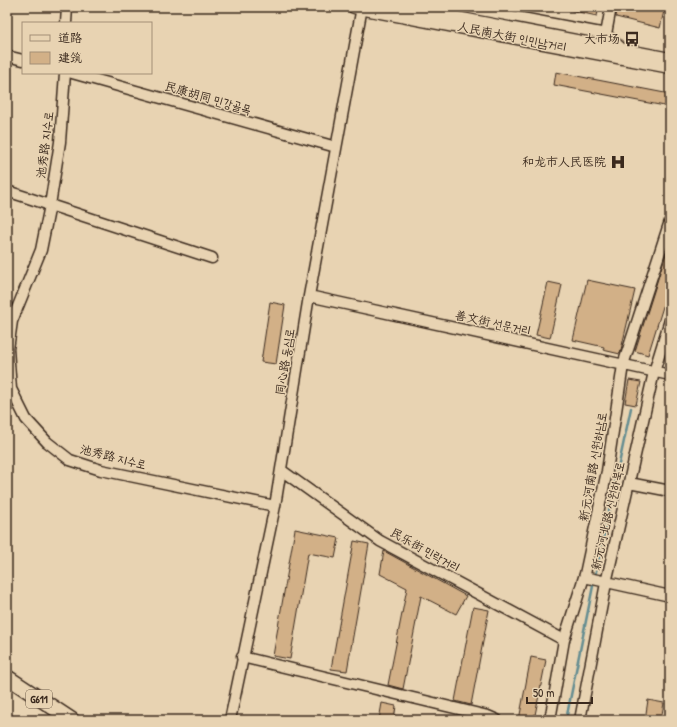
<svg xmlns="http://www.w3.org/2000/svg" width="677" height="727" viewBox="0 0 677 727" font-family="'Patrick Hand','LXGW WenKai TC','Poor Story',sans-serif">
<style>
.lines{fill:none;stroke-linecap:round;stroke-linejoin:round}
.stream{stroke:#658d91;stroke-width:2.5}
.building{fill:#d2b087;stroke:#3b2a1e}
.minor-casing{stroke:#3b2a1e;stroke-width:13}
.major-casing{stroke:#3b2a1e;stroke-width:15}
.highway-casing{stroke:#3b2a1e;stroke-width:17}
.minor{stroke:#e8d3b2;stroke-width:10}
.major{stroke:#e8d3b2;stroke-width:12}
.highway{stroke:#e8d3b2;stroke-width:14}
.labels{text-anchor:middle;stroke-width:3;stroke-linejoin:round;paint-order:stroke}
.shield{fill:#e8d3b2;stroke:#6f5d4a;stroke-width:1}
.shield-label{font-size:11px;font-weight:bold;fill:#3b2a1e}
.street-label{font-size:12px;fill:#3b2a1e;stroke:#e8d3b2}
.poi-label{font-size:12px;fill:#3b2a1e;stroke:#e8d3b2;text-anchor:end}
</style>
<rect width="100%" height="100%" fill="#e8d3b2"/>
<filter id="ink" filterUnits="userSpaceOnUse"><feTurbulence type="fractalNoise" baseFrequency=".025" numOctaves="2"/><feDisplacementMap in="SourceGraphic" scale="8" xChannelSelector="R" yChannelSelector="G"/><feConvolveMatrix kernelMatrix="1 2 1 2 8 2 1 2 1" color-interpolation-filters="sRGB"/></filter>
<g filter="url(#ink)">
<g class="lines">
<path class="stream" d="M595 576 631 408
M566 720 594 581"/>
</g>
<path class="building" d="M570 7H599L597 16 569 10Z
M617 7H665L660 28 616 17Z
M556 72 670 94V107L554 85Z
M669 244 670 284 648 355 635 351Z
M587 280 635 290 620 354 603 350 604 347 573 340Z
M548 282 562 285 550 338 536 335Z
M270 302 285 305 276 364 261 362Z
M629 380 641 382 636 405 625 403Z
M295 529 339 538 335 558 308 553 290 659 273 656Z
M354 541 369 544 347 671 331 669Z
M384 551 466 596 456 614 421 596 403 689 388 685 407 588 380 574Z
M473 607 489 610 471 705 455 701Z
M531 657 546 660 534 720H519Z
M648 700 664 703 661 720H645Z
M382 703 396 706 394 720H379Z"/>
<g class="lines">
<g class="minor-casing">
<path id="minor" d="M465 7 606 34 622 49
M452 17 453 7
M66 23 67 7
M606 34 611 7
M7 56 23 60
M65 73 60 142 50 205 41 250 12 321 8 349 11 389 26 419 47 442 70 460 101 470 275 506
M72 73 336 147
M7 191 212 258
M309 296 670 375
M281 470 380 541 564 640
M629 483 670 491
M584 577 670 596
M242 657 488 716 497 720
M230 720 275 506 309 296 362 7
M550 720 564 640 585 574 607 471 623 365 670 221
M580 720 606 583 654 372 670 320"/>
</g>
<g class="major-casing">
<path id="major" d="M354 7 670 67
M400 7 670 59"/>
</g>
<g class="highway-casing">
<path id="highway" d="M7 677 72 720"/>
</g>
<use href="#minor" class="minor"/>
<use href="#major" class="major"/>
<use href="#highway" class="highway"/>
</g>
</g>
<defs>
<g id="bus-bare" transform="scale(1.2)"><path d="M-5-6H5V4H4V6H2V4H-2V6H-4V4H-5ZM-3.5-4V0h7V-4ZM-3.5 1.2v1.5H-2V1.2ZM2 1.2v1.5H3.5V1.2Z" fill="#3b2a1e" stroke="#e8d3b2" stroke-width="2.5" paint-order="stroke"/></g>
<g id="hospital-bare" transform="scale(1.2)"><path d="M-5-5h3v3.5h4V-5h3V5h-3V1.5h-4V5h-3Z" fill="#3b2a1e" stroke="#e8d3b2" stroke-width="2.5" paint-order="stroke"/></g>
</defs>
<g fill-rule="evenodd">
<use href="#bus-bare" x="632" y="39"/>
<use href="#hospital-bare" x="618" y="162"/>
</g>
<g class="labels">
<rect class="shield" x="26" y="690" width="26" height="18" rx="3"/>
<g class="shield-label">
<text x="39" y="703">G611</text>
</g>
<g class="street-label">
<text transform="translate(512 37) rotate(11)" y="4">人民南大街 인민남거리</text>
<text transform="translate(208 98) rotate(16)" y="4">民康胡同 민강골목</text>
<text transform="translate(45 145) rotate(-83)" y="4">池秀路 지수로</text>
<text transform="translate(493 323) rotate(12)" y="4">善文街 선문거리</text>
<text transform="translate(285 362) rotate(-81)" y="4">同心路 동심로</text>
<text transform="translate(113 457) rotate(14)" y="4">池秀路 지수로</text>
<text transform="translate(593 467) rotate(-80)" y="4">新元河南路 신원하남로</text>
<text transform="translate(608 516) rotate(-77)" y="4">新元河北路 신원하북로</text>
<text transform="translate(425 550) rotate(29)" y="4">民乐街 민락거리</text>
</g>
<g class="poi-label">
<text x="620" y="43">大市场</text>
<text x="606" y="166">和龙市人民医院</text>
</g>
</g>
<rect width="677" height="727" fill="none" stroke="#e8d3b2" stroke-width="24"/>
<rect x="12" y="12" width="653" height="703" fill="none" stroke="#3b2a1e" stroke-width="1.5" filter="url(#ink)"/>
<rect x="22" y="22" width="130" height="52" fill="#e8d3b2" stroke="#a38f77"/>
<rect x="30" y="35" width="20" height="6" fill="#e8d3b2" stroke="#a38f77"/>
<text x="58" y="42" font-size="12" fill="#3b2a1e">道路</text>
<rect x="30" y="52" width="20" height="12" fill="#d2b087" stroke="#a38f77"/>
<text x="58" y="62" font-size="12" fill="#3b2a1e">建筑</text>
<path d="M527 697v6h65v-6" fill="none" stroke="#3b2a1e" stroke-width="2"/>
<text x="533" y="697" font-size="12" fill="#3b2a1e" stroke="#e8d3b2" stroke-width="3" paint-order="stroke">50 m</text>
</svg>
